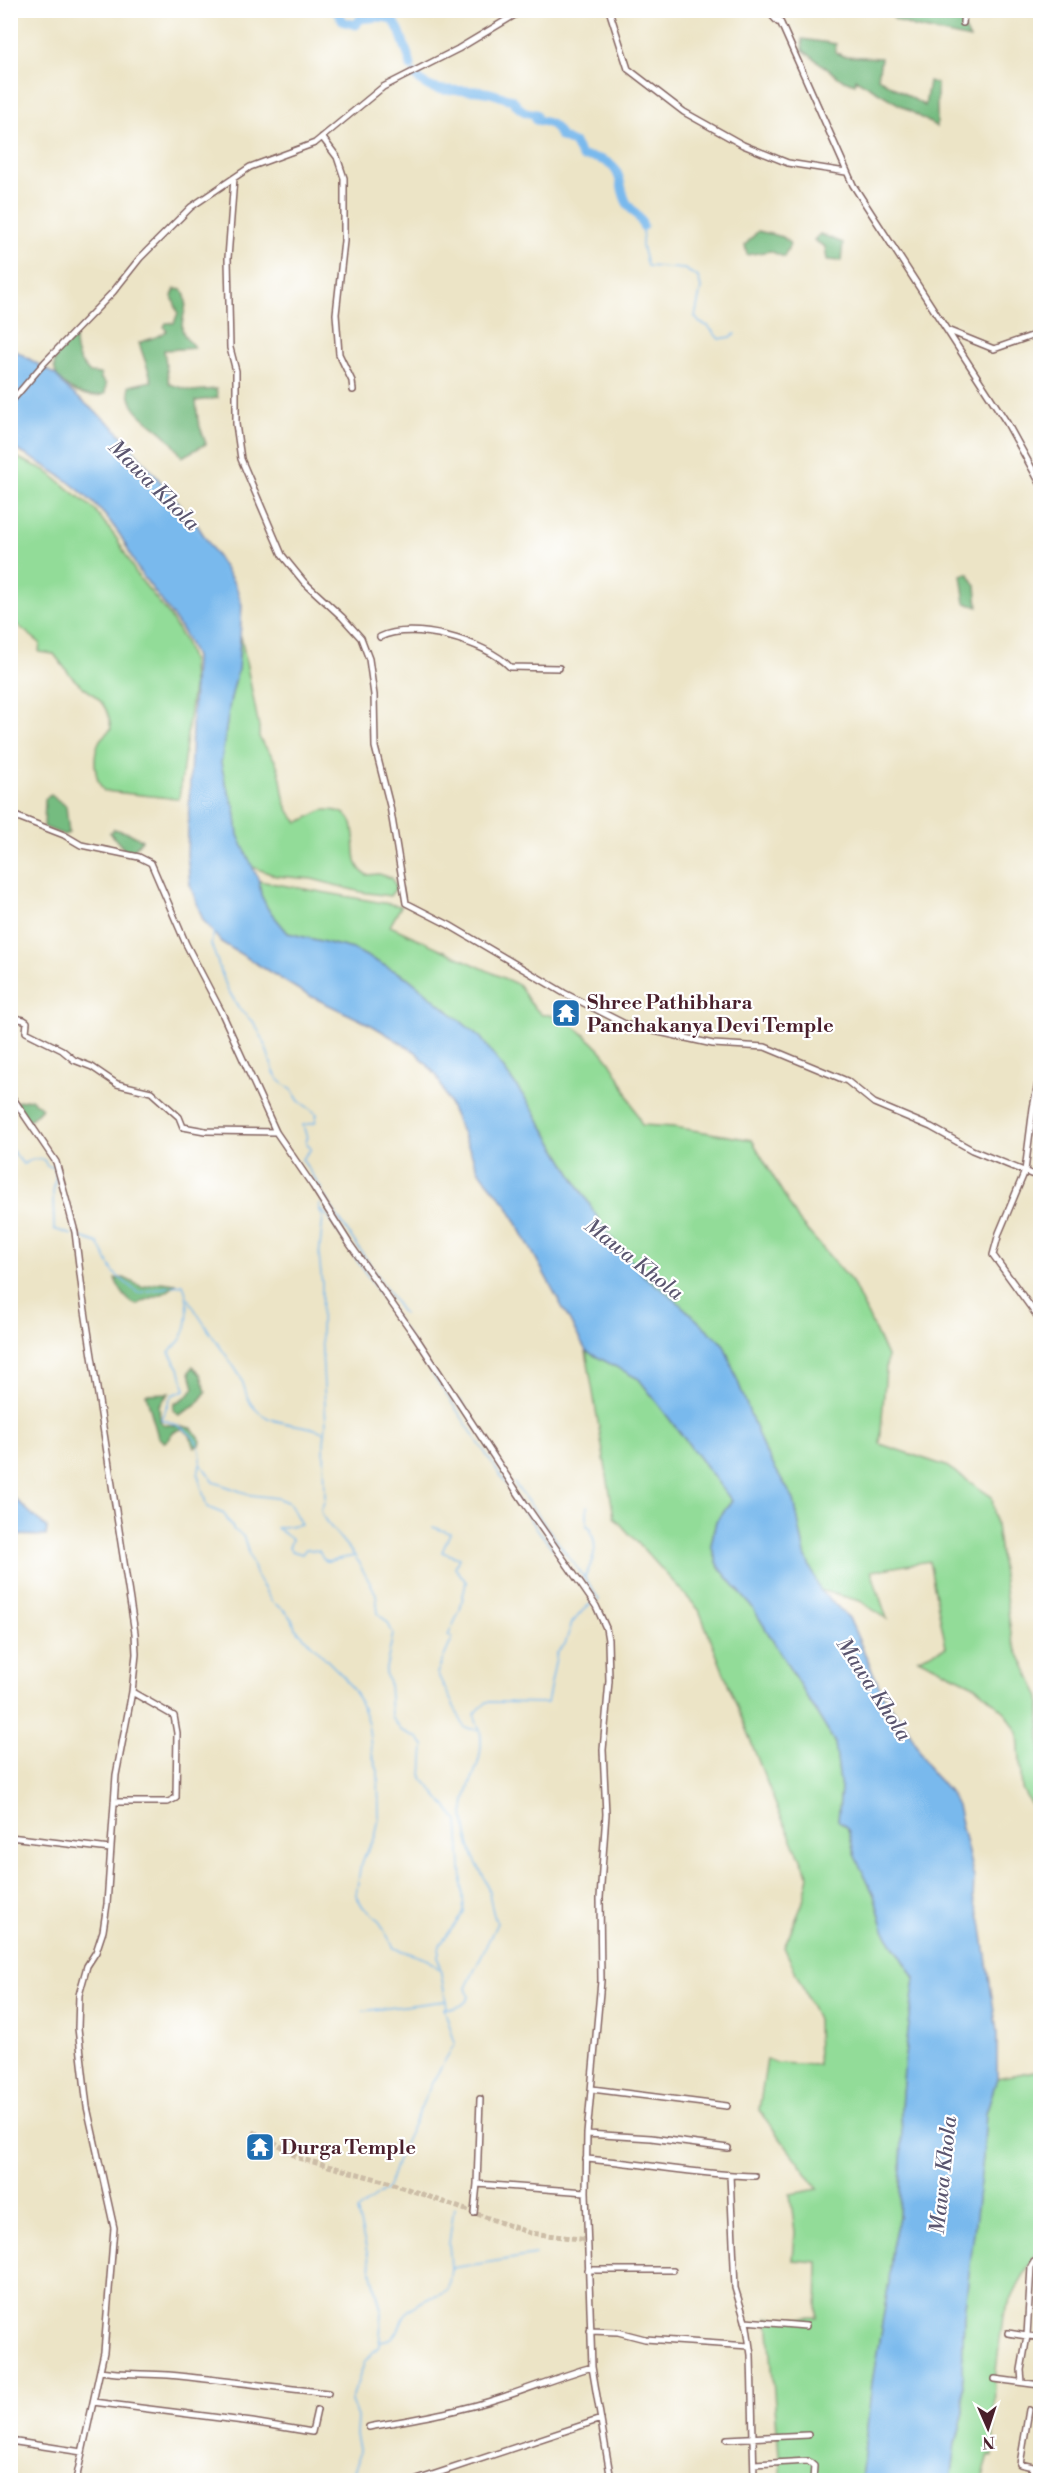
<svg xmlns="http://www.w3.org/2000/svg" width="1051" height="2491" viewBox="0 0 1051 2491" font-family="'Libre Bodoni',serif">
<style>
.green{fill:#92dc98;stroke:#6e7e62;stroke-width:1.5}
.forest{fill:#75bc80;stroke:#606e56;stroke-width:1.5}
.water{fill:#79b9ed;stroke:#626c8c;stroke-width:1.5}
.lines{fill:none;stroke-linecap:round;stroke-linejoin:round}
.stream{stroke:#79b9ed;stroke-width:1.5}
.river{stroke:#79b9ed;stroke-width:9}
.minor-tunnel{stroke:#ccbda7;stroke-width:5;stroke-dasharray:5 2.5;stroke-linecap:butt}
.minor-casing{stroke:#836461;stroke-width:8}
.minor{stroke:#fff;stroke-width:5}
.labels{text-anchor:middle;stroke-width:4.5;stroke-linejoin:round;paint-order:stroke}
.poi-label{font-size:20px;font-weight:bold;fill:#4a1f2b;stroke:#fff;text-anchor:start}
.water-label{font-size:21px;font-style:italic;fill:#5a556f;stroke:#fff}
</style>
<rect width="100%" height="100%" fill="#fff"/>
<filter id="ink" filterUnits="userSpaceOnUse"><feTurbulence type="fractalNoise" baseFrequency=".0167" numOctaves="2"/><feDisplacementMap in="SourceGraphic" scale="12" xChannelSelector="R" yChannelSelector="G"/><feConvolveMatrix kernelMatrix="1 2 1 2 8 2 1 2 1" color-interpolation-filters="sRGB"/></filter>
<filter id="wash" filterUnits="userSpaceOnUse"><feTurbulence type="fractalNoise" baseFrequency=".008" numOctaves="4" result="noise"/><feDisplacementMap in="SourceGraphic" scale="24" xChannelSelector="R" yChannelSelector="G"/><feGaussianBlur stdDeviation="1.35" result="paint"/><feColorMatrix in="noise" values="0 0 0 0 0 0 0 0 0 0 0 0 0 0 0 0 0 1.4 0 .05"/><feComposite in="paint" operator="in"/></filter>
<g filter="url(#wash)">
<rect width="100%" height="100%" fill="#ece4c6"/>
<path class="green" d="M11 455 45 470 94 509 117 539 137 575 169 615 185 642 192 662 193 687 179 799 104 791C94 779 92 754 100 740 103 736 108 732 111 729 107 695 91 697 72 677 66 670 60 662 54 654L39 652 40 643 11 620Z
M241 636 259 727V737C264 747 273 754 277 765 286 787 278 803 298 822 309 820 317 809 328 810 373 810 340 862 367 875L379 874 392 878 396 888 390 896 361 892 312 879 276 876 250 866 238 835 235 809 225 782 221 763 230 702 238 669Z
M259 881 401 906 390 926 519 985 530 1003 542 1015C566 1012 604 1050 615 1070 625 1087 633 1107 642 1125L674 1127 752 1140 799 1221 852 1282 887 1356 880 1444 946 1466 992 1497 1012 1640 1040 1697V1821L1022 1789 1018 1733 1006 1713 974 1685 918 1658 946 1647 929 1561 871 1571 887 1619 860 1601 820 1590 805 1555 794 1500 763 1448 724 1345 671 1296 644 1276 606 1232 530 1105 481 1038 408 978 353 949 288 933 268 909 261 895Z
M586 1351 639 1379 732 1501 716 1521 711 1545 719 1567 753 1608 835 1743 841 1790 838 1820 848 1829 855 1856 874 1895 884 1930 915 1978 905 2056 901 2109 902 2140 899 2217 892 2247 889 2282 872 2383 861 2480H781L768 2318 817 2317 818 2262 793 2260 795 2232 790 2194 818 2189 759 2110 767 2059 777 2063 818 2065 817 2019 784 1947 802 1905 809 1876 777 1808 699 1610 614 1517Z
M1040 2070V2247L1019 2283 1003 2316 995 2379 993 2457 989 2456 982 2480H951L956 2443 964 2412 962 2369 964 2315 983 2157 986 2113 997 2078Z"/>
<path class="forest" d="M889 11H930L960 19 970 39 914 27 894 19Z
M802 39 836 44 835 52 843 56 881 58 878 78 925 106 929 81 937 84V127L856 79 855 84 841 79 803 50Z
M758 231 783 237 790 244 784 257 770 251 747 255 745 245Z
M820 234 843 243 841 261 827 260 825 247 814 240Z
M175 289 183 290C184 293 187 300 186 304 183 326 175 328 195 348L164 350 169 384 192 391 216 389 218 398 196 401 198 421 206 444 182 457C178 451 173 443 168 438 151 420 128 415 129 386L152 381 139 343C149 339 159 337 167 331L164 327 166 323H174L178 313 172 296Z
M75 338C75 354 79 362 90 373L101 374V379L106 384 105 394C81 403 39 377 60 351 64 346 70 342 75 338Z
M968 573 976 586 978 607 965 603 961 575Z
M51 795 66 806 69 833 64 835 44 827 45 799Z
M114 829 129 833 142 840 129 855 110 833Z
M31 1099 42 1108 28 1122 15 1102Z
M124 1278 142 1287 161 1282 176 1284C163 1298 151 1295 137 1305 127 1302 119 1288 115 1279Z
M193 1366 201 1375 206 1392 195 1406 179 1415 173 1410 174 1404 189 1395 194 1388 190 1372Z
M169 1393 159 1405 160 1420 163 1424 192 1428 201 1441 200 1445 195 1447 189 1434 182 1429 172 1432 168 1440 164 1442 158 1437 146 1394Z"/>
<path class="water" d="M10 347 57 376 64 386 114 427 196 523 236 586 242 605 238 669 230 702 221 763 225 782 235 809 238 835 259 881 261 895 268 909 288 933 353 949 408 978 481 1038 530 1105 606 1232 644 1276 671 1296 724 1345 763 1448 794 1500 805 1555 820 1590 849 1618 884 1697 907 1727 931 1772 948 1790 957 1806 974 1878 973 1898 981 1921 997 2032V2078L986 2113 983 2157 964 2315 962 2369 964 2412 956 2443 951 2480H861L872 2383 889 2282 892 2247 899 2217 902 2140 901 2109 905 2056 915 1978 884 1930 874 1895 855 1856 848 1829 838 1820 841 1790 835 1743 753 1608 719 1567 711 1545 716 1521 732 1501 639 1379 586 1351 507 1205 479 1171 437 1076 416 1052 373 1026 304 993 221 942 203 920 190 885 187 854 195 657C182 624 161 601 140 572 131 560 127 544 118 532 91 493 52 468 11 447Z
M11 1495 47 1528 46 1536 11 1535Z"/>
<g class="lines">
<path class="stream" d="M643 226 642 246 647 266 684 269 698 277 701 288 695 317 700 323 708 326 719 339 731 337 735 334
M214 932 211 944 227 988 240 1010 254 1023 263 1039 274 1072 279 1080 292 1090 299 1101 317 1114 315 1123 303 1125 307 1138 306 1142 311 1149 302 1159 322 1190 323 1196
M10 1148 23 1164 33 1159 44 1160 47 1166 54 1167 56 1176 53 1192 54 1229 72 1235
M323 1195 403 1314
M320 1204 319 1208 323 1218 319 1256 322 1284 321 1333 326 1424 324 1442 325 1499 321 1511 325 1520 354 1555
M319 1208 329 1218 528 1517 553 1549
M77 1236 98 1243 114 1273 138 1293 183 1284C189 1300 190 1322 182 1337 179 1343 173 1348 169 1352L179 1368 185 1390 172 1395 161 1419C184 1426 203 1437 201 1464L214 1482 251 1495 277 1498 289 1503 301 1524 276 1528 292 1539 289 1548 292 1551 302 1554 306 1549 319 1551 323 1559 327 1561 355 1556 376 1594 378 1613 388 1623 393 1634 385 1673 389 1682 391 1717 401 1730 418 1738 424 1745 422 1778 458 1821 464 1912 440 1945 438 1957 447 2007 444 2008 455 2043 432 2083 398 2157 387 2189 357 2211 382 2314 379 2346 365 2361 351 2401 357 2417 356 2435 359 2448 358 2461 350 2480
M189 1299C203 1326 223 1349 240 1376 245 1385 245 1397 252 1405 255 1409 262 1415 266 1417 282 1426 311 1424 325 1433
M460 1400 479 1429
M200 1465 198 1475 207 1507 224 1514 234 1530 243 1536 255 1573 272 1602 284 1610 292 1619 295 1628 328 1661
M514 1483 591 1587 599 1600 598 1601
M433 1527 450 1533 442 1552 459 1558 455 1567 466 1582 460 1610 448 1636 453 1637 452 1639 437 1673 465 1728 480 1730C485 1762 471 1773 465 1801 462 1815 468 1845 474 1858 479 1869 487 1880 489 1892 491 1903 492 1913 497 1923L466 1988 469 1997C464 2007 455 2009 445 2008
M585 1577C592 1562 600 1548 590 1531L591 1528 587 1526V1506
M328 1661 345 1678 360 1701 368 1723 372 1754 378 1771 379 1818 375 1838 365 1855 360 1869 356 1895 363 1907 378 1919 394 1948 429 1960 438 1968
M479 1728 474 1714 487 1702 547 1703 557 1653 565 1644 572 1623 585 1608 592 1603
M363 2011 445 2001
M452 2268 535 2255
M380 2341C405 2338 395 2322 410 2309 420 2301 436 2295 448 2290L451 2268 449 2243 454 2207"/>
<path class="river" d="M338 10V14L344 22 356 25 360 19C382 17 394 11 402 38 405 48 409 56 411 66
M415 75C432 98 459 87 485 92 495 93 503 98 513 100 518 109 526 114 536 114V120C549 122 555 124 561 137L574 143 582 157C593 156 610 160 616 171 622 180 621 193 627 203 632 212 641 216 643 226"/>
</g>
</g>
<g filter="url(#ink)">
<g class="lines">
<path class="minor-tunnel" d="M253 2132 268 2138 298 2158 388 2182 530 2233 588 2240"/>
<g class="minor-casing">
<path id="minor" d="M609 10 628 69 684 112 743 145 788 163 846 172
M767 10 778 22
M775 10 853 185 1007 423 1040 483
M963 23 964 10
M322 137 337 157 344 178V241L336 314 339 354 352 381 353 390
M234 178 228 258 230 348 236 371V424L241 459 282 555 304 582 342 617 361 638 369 659 374 695 375 747 390 806 406 903 449 925 564 993 627 1025 713 1044 765 1047 847 1081 874 1103 931 1127 972 1150 1031 1174 1040 1176
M947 330 994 349 1040 333
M10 403 45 362 113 292 140 258 191 207 250 167 315 143 383 87 458 49 523 10
M380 637C413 621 485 641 510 667L559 668
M1039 705H1040
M10 814 64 835 81 845 139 857 151 863 186 944 221 1011 276 1132 313 1186 349 1243 415 1336 525 1504 596 1606 606 1628 608 1640 609 1681 603 1750 606 1814 600 1898 601 1981 587 2134 586 2192 592 2367 611 2480
M10 1017 24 1020 27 1022 26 1032 62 1050 74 1060 92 1067 117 1084 151 1092 179 1117 183 1127 205 1131 276 1132
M1040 1073 1033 1108 1025 1171 999 1233 993 1255 1040 1320
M10 1094 56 1162 75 1232 83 1298 135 1633 136 1654 132 1692 116 1775 107 1904 103 1931 96 1952 87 1966 79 1995 78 2028 87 2107 114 2228 104 2352 76 2480
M114 1802H168L176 1798 177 1733 174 1716 132 1692
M10 1837 110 1849
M592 2089 727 2106
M587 2134 651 2138 728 2148
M586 2159C643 2163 699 2175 755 2176
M730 2175 735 2288 747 2327 751 2355 754 2480
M477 2184 586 2192
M474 2213 477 2184 480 2099
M588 2270H673
M745 2321 806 2326
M590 2331 618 2332 645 2339 749 2346
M1008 2333 1027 2336 1031 2267 1034 2262 1040 2261
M100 2371C123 2375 145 2373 168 2375 222 2380 275 2387 328 2393
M995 2379 1040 2385
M1022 2382 1021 2370 1027 2336 1040 2337
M93 2402 252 2422 312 2432 317 2410
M1029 2410 1020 2464 1033 2467
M369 2427C413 2419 458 2412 500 2398 531 2388 561 2376 592 2367
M727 2439 808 2435
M10 2441 82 2452
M754 2464 808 2461 814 2466 813 2480
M417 2480 601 2419
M1031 2480 1033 2467 1040 2468"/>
</g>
<use href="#minor" class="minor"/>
</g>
</g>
<defs>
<g id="temple-square" transform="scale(1.5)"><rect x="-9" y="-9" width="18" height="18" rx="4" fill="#1f6fb2" stroke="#fff"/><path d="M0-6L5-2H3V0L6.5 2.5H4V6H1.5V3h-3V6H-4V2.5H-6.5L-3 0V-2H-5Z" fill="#fff"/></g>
</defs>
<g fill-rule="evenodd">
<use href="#temple-square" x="566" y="1013"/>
<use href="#temple-square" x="260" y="2147"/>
</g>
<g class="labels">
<g class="poi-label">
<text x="587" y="1009">Shree Pathibhara<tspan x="587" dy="23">Panchakanya Devi Temple</tspan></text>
<text x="281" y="2154">Durga Temple</text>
</g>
<g class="water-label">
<text transform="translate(154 485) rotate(45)" y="7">Mawa Khola</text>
<text transform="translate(634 1259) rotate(38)" y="7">Mawa Khola</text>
<text transform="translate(874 1689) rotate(57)" y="7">Mawa Khola</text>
<text transform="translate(943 2175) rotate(-84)" y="7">Mawa Khola</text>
</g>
</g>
<rect width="1051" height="2491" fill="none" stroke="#fff" stroke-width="36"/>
<g transform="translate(988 2428) rotate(177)" stroke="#ffffff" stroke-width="4.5" paint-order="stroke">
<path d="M0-4.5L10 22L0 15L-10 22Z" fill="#4a1f2b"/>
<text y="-9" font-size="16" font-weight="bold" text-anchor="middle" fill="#4a1f2b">N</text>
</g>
</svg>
